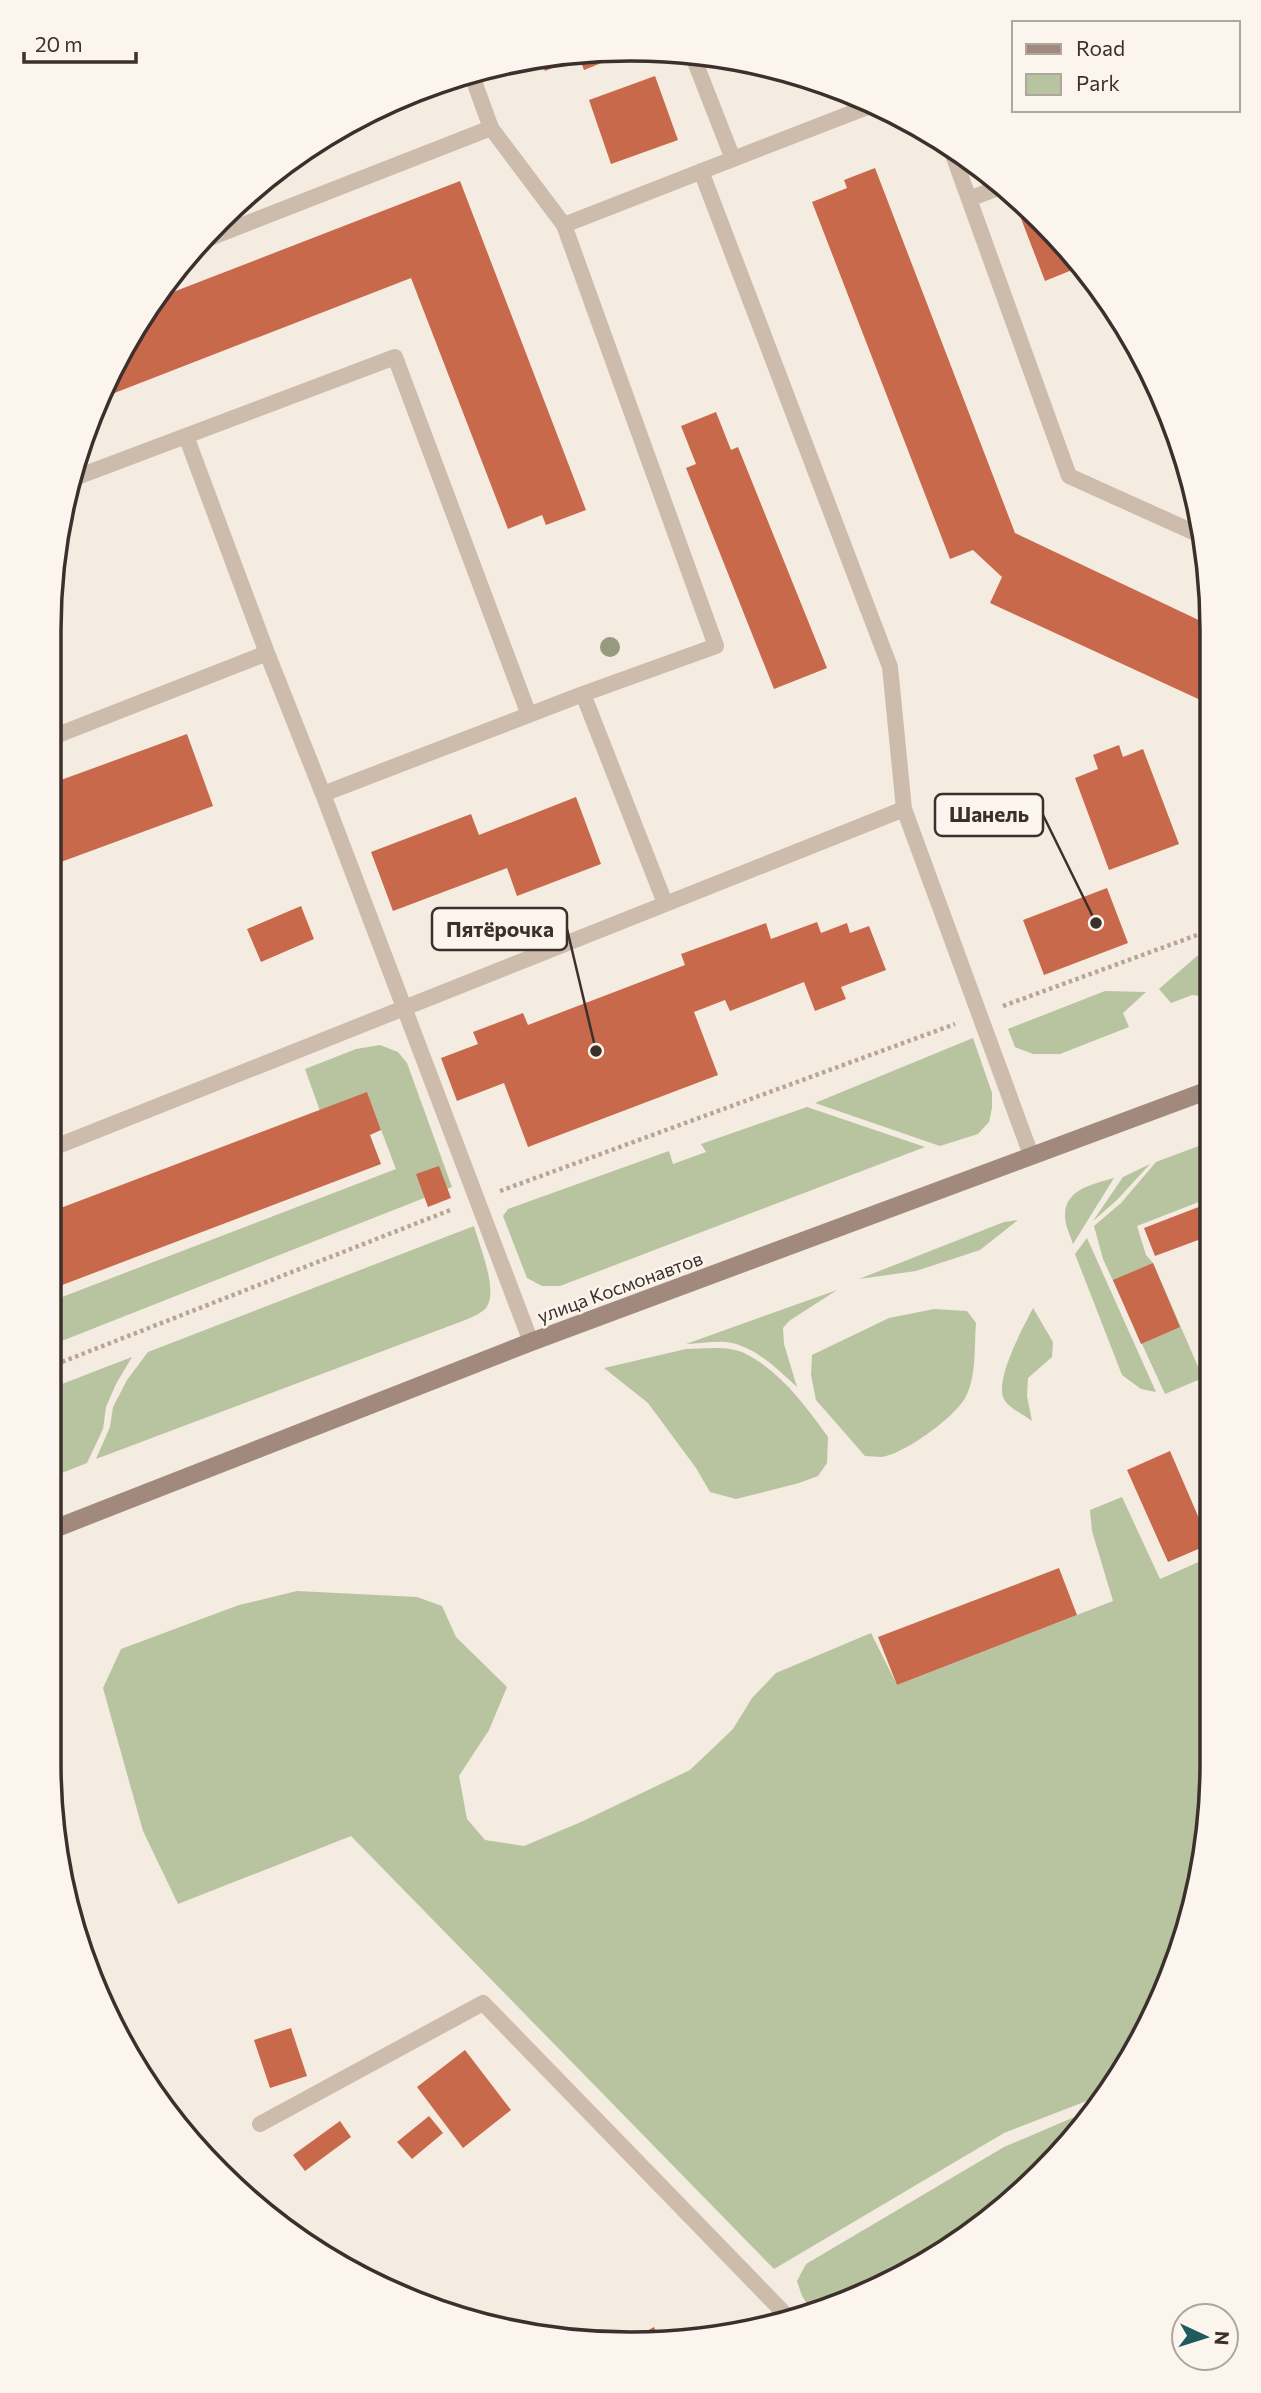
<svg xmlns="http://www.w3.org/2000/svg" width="1261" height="2393" viewBox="0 0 1261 2393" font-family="Commissioner,sans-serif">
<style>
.green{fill:#b8c4a0}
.building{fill:#c8694b}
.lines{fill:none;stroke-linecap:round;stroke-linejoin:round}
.path{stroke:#b9a596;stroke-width:4.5;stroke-dasharray:3.5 3.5;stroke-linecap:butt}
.lane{stroke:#cdbbac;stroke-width:16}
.secondary{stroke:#a18a7d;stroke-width:18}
.tree{fill:#969b7f}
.labels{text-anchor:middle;stroke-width:5;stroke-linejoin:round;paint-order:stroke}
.street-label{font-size:19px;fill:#3b302b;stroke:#fbf5ee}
.rim{fill:none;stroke:#3b302b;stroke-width:3.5}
.leader{fill:none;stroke:#3b302b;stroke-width:2.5}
.callout-dot{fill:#3b302b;stroke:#fbf5ee;stroke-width:2.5}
.callout{fill:#fbf5ee;stroke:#3b302b;stroke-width:2.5}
.callout-label{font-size:21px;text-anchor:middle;font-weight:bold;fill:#3b302b}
</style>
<rect width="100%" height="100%" fill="#f4ebe1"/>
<path class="green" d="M1208 952V997L1192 995 1171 1003 1159 989 1197 956Z
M1105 991 1146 992 1123 1013 1129 1027 1060 1054H1033L1015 1047 1008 1029Z
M973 1038 992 1093V1108L989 1122 978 1134 940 1146 815 1103Z
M380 1045 398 1052 407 1063 452 1187 49 1346V1302L396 1169 367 1093 320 1111 305 1069 356 1049Z
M807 1107 925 1147 560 1286H542L527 1278 503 1216 508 1209 669 1151 673 1164 706 1152 701 1144Z
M1209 1142V1198L1137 1226 1146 1255 1153 1263 1203 1378 1165 1394 1103 1259 1094 1226 1121 1203 1156 1162Z
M1150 1164 1117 1200 1093 1221 1123 1177Z
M1114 1178 1073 1244C1070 1235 1065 1225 1065 1216 1064 1189 1094 1184 1114 1178Z
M1018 1220 980 1250 916 1271 859 1279 1004 1222Z
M474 1226C479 1245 501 1295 484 1310 476 1317 454 1324 444 1328L96 1459 110 1427 113 1407 127 1380 148 1352Z
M1087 1238 1156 1392 1141 1389 1122 1375 1075 1254Z
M837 1290 789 1321 783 1328 784 1344 797 1387C777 1369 754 1345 726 1342 713 1341 699 1344 686 1344Z
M1033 1308 1053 1342 1052 1357 1028 1378 1027 1396 1032 1421C1024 1415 1011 1409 1005 1401 992 1383 1024 1326 1033 1308Z
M934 1309 967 1311 976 1323C974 1346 977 1377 965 1398 955 1417 903 1455 881 1457 876 1457 870 1456 865 1456L816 1400 811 1375 812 1355 889 1318Z
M686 1349C704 1349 729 1345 746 1354 780 1371 806 1406 828 1437L827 1463 818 1476 799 1483 736 1499 710 1492 696 1468 648 1403 604 1368Z
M132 1357 116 1384 106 1407 103 1429 87 1463 49 1478V1389Z
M1122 1497 1160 1579 1210 1557 1211 1800 1192 1913 1152 2020 1097 2097 1004 2133 774 2269 351 1836 178 1904 143 1831 103 1688 121 1649 239 1605 297 1591 417 1597 442 1606 456 1637 507 1687 489 1730 459 1776 467 1819 485 1840 524 1846 581 1822 690 1770 733 1729 752 1698 776 1673 871 1633 897 1685 1113 1601 1092 1531 1090 1510Z
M1086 2112 1041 2174 887 2284 810 2308 802 2296 797 2281 806 2264 1004 2147Z"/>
<path class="building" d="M618 52 619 56 584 70 579 57 545 71 540 58 555 54Z
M655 76 678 140 611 164 589 100Z
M875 168 1015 533 1207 624V703L990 603 1002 577 973 550 950 559 812 202 847 188 844 180Z
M460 181 586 510 546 525 542 515 508 529 411 278 99 399 109 373 155 299Z
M1020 200 1082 266 1045 281 1015 203Z
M716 412 731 450 738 447 827 668 774 689 686 468 696 464 681 426Z
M187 734 213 806 50 866V784Z
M1119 745 1123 757 1143 749 1179 844 1109 870 1075 778 1098 769 1093 755Z
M576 797 601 864 517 896 507 868 393 911 371 852 471 814 479 835Z
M1107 888 1128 943 1044 975 1023 920Z
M301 906 314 939 261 962 247 929Z
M817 922 821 933 847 923 850 933 869 926 886 970 841 987 846 999 815 1011 804 982 730 1011 725 1000 694 1012 718 1075 528 1147 504 1083 457 1101 441 1058 478 1044 473 1032 523 1013 528 1025 685 965 681 954 766 923 771 939Z
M367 1092 381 1130 370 1135 381 1164 49 1290 50 1212Z
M439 1166 451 1198 428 1207 416 1174Z
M1209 1203V1236L1155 1256 1144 1228Z
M1153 1263 1180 1327 1141 1344 1113 1280Z
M1170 1451 1210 1544 1168 1562 1127 1470Z
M1059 1568 1077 1615 897 1685 878 1637Z
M291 2028 307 2076 270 2088 254 2040Z
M465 2050 511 2110 463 2148 417 2087Z
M429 2116 443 2133 412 2159 397 2142Z
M340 2121 351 2137 305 2171 293 2155Z
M654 2327 661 2341 627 2342Z
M701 2327 708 2339 678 2340Z"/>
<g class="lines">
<path class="path" d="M1003 1006 1208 931
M500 1191 955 1024
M49 1367 453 1209"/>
<path class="lane" d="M471 73 491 128 564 225 716 646 583 694 323 794 531 1342
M952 152 1069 476 1202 536
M733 159 875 104
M701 171 890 667 904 809
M969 199 1003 186
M564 225 733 159 692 54
M202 241 491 128
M186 436 267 653
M69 480 395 357 529 715
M583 694 665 903
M50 738 267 653 323 794
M50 1149 904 809 1031 1155
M260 2124 483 2003 786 2315"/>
<path class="secondary" d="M49 1531 531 1342 1209 1090"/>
</g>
<circle class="tree" cx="610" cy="647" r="10"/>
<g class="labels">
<g class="street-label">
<text transform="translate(620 1287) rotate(-20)" y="7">улица Космонавтов</text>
</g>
</g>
<path d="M0 0H1261V2393H0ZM630 61H631A569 569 0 0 1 1200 630V1763A569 569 0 0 1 631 2332H630A569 569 0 0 1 61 1763V630A569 569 0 0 1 630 61Z" fill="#fbf5ee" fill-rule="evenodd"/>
<path class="rim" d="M630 61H631A569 569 0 0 1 1200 630V1763A569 569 0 0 1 631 2332H630A569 569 0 0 1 61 1763V630A569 569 0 0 1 630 61Z"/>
<path class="leader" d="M1096 923L1043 815M596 1051L567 929"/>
<g class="callout-dot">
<circle cx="1096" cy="923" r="7"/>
<circle cx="596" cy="1051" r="7"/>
</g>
<g class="callout">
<rect x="935" y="794" width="108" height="42" rx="7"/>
<rect x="432" y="908" width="135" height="42" rx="7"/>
</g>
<g class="callout-label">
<text x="989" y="822">Шанель</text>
<text x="500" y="937">Пятёрочка</text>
</g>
<rect x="1012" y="21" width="228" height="91" fill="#fbf5ee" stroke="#aea6a0" stroke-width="2"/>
<rect x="1026" y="44" width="35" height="10" fill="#a18a7d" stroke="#aea6a0" stroke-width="2"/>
<text x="1076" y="56" font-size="21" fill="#3b302b">Road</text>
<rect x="1026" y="74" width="35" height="21" fill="#b8c4a0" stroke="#aea6a0" stroke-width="2"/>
<text x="1076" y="91" font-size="21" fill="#3b302b">Park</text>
<g transform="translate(1205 2337) rotate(94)"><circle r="33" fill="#fbf5ee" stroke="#aea6a0" stroke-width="2"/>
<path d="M0-5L12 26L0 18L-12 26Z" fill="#1f5a5e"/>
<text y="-10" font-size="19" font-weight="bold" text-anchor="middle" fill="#3b302b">N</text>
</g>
<path d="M24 52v10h112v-10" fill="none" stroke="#3b302b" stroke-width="3.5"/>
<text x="35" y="52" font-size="21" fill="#3b302b" stroke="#fbf5ee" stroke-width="5" paint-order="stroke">20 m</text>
</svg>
